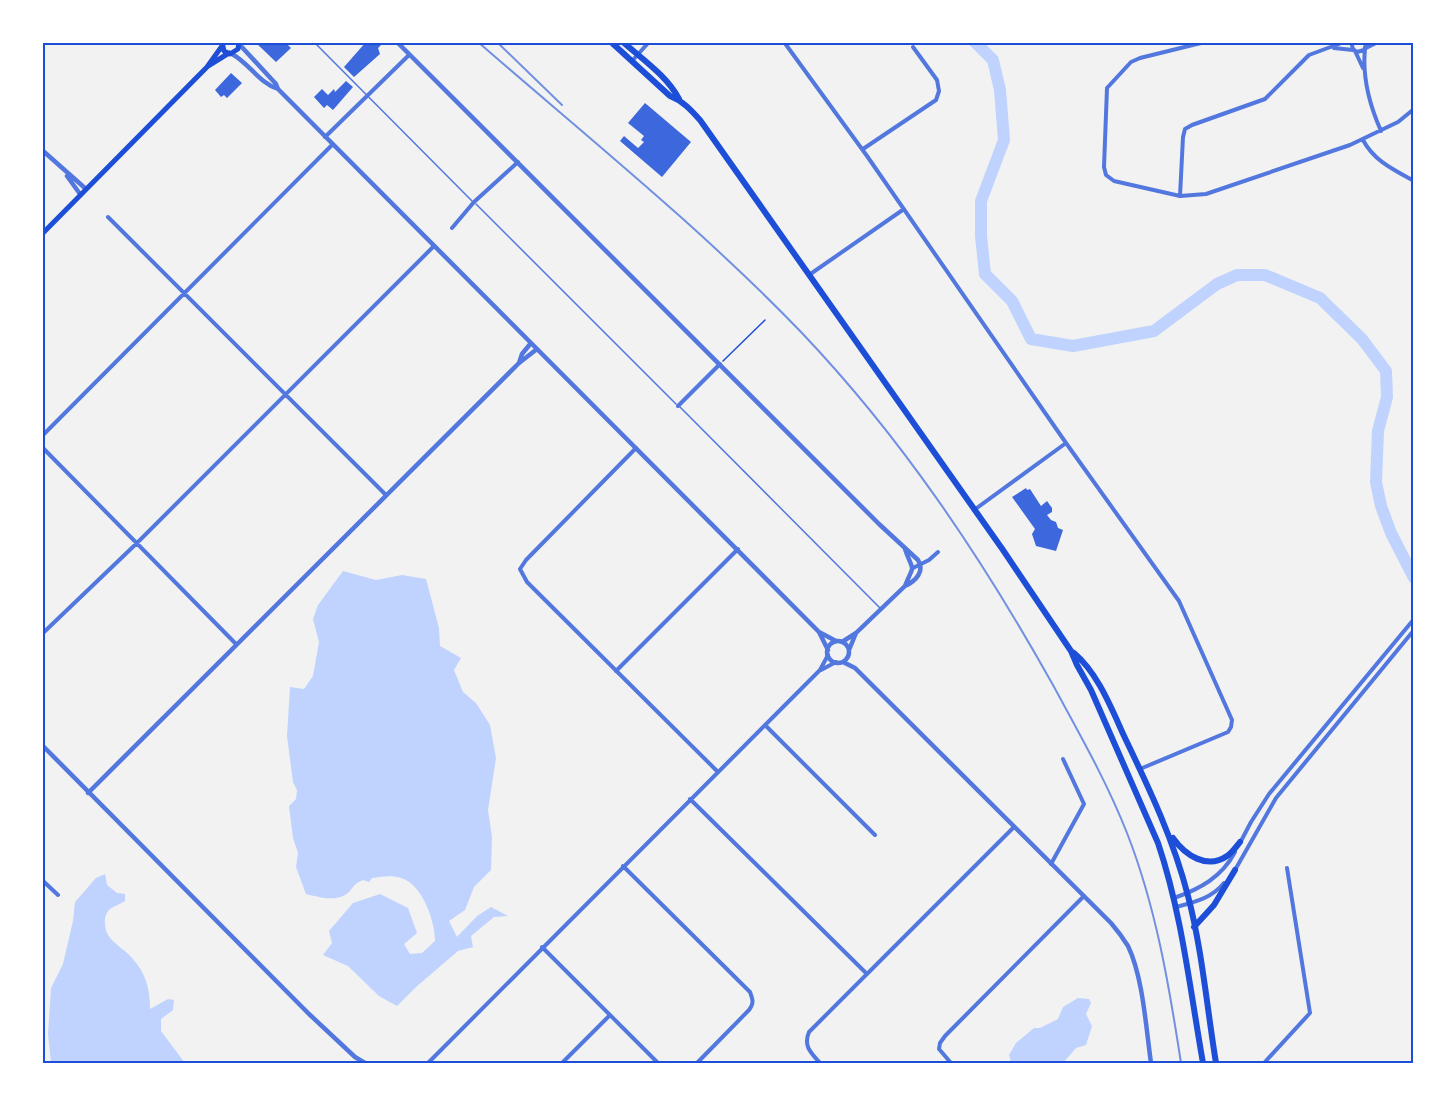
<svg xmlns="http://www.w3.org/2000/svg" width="1456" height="1105" viewBox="0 0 1456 1105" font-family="'Roboto Condensed',sans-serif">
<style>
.water{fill:#bfd3fe}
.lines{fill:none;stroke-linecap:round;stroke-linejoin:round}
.river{stroke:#bfd3fe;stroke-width:12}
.building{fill:#3d67dc}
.path{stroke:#1d4ed8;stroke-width:1.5}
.service{stroke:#5277de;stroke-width:1.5}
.minor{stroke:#5277de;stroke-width:4}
.tertiary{stroke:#5277de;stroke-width:4.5}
.secondary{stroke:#1d4ed8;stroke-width:5}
.trunk{stroke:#1d4ed8;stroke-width:6}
.rail{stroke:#7290e2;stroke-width:2}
.neatline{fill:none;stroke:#1d4ed8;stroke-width:2}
</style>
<rect width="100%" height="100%" fill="#f2f2f2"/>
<path class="water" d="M343 571 376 580 402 575 426 579 439 628 440 646 461 658 454 670 463 692 476 703 490 725 496 758 488 810 492 837 491 870 474 887 465 910 449 921 457 937 477 916 491 907 508 916 494 917 471 936 473 947 458 951 416 987 397 1006 379 996 348 966 323 955 332 943 329 931 353 903 380 894 408 908 417 933 404 944 410 954 422 953 435 941C435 923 425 893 409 882 398 874 385 876 372 878L369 882 363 880C355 883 354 886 349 892 337 903 319 897 306 894L296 867 298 853 293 838 289 806 296 799 297 790 293 782 287 736 290 687 304 689 313 676 319 642 313 619 318 605Z
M105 874 107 885 117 893 125 894V901C121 904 113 906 109 910 106 913 104 919 105 923 105 941 122 946 132 958 146 973 150 989 150 1009L168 999 174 1000 173 1010 161 1019V1031L185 1063H51L48 1034 51 988 63 964 73 921 75 902 96 878Z
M1078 998 1089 999 1091 1003 1086 1014 1092 1026 1086 1045 1076 1048 1063 1063H1011L1009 1055 1016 1043 1034 1028H1040L1058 1019 1063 1007Z"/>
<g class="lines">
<path class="river" d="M975 42 993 60 1000 90 1004 140 981 201V236L985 274 1012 301 1031 339 1073 346 1154 331 1217 284 1237 275H1265L1320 298 1362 339 1386 371 1387 397 1378 431 1376 482 1381 506 1391 533 1414 578"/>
</g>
<path class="building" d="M255 42H285L291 48 276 62Z
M366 42H384L378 48 380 54 354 77 344 67Z
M231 73 242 83 227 98 224 95 221 97 215 90Z
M346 81 353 87 333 110 327 105 324 108 314 97 322 89 328 95 334 89 335 92Z
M645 103 691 142 662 177 620 141 624 136 638 148 644 142 641 140 644 136 628 123Z
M1026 488 1027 490 1030 489 1041 506 1047 501 1052 508V512L1047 515 1051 520 1056 522 1058 528 1063 530 1056 551 1036 546 1032 534 1035 529 1012 497Z"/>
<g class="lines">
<path class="path" d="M723 361 765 320"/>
<path class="service" d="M314 42 472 201
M476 204 676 404
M680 407 880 608"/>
<path class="minor" d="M784 42 867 156 1066 443 1179 601 1232 720 1231 727 1228 732 1140 769
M1205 42 1140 58 1131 62 1107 88 1104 167 1106 175 1114 181 1180 196 1206 194 1350 145 1398 122 1414 109
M1351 42 1353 49 1357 52 1364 50 1367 42
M1334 48 1353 50
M1366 48 1378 42
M1365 49C1362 78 1369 104 1381 131
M1355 51 1363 68
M632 61 649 42
M325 137 409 55
M1363 140C1374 161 1394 170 1414 181
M863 149 936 100 939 91 937 80 913 47
M1180 196 1183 137 1185 129 1192 125 1265 99 1309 55 1344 42
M108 217 386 495
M452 228 474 202 518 162
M809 275 904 209
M678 406 720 364
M42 436 332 145
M42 447 236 644
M636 448 526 560 520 569 527 582 718 772
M974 510 1066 443
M913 568 929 560 938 552
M42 634 137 543 434 246
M821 670 836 662
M616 671 738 549
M765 725 875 835
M690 799 867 974
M1240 843 1251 822 1269 794 1414 619
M1051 864 1084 804 1063 759
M623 866 750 992C753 1000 754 1003 749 1010L697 1063
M1235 870 1276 798 1414 630
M42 880 58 895
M1174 898C1200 889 1222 877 1235 852
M1176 907C1195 902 1212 898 1224 883
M542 947 658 1063
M428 1063 820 670 828 655
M562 1063 610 1015
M820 1063C811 1053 803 1046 809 1032L1014 827
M951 1063 939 1049 940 1043 945 1036 1084 896
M1264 1063 1310 1013 1287 868"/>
<path class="tertiary" d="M397 42 879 524 918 560C925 571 916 581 905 586L856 633 842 642
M240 45 276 84 278 89 819 632 836 641
M232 54C250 64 258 82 278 89
M42 150 86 189
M67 176 80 194
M519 363 522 354 531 343
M905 549C914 575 915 561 905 586
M819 632 828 650
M827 652a11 11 0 1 1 22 0a11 11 0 1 1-22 0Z
M849 650 856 633
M843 662 855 668 1111 923C1117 930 1123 938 1128 946 1143 977 1146 1028 1151 1063
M42 745 309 1014 355 1057 365 1063
M88 793 519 363 537 349"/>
<path class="secondary" d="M222 42 224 51 230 54 238 49 239 42
M208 66 229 53
M42 234 207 67 222 46"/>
<path class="trunk" d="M611 42 670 96C683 101 691 110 700 120L1003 550 1071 651 1077 665 1091 690 1158 843C1182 914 1190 990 1203 1063
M623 42C642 59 667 76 679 99
M1074 653C1098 673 1112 710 1125 738 1150 790 1174 841 1188 896 1202 949 1207 1008 1216 1063
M1173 838C1185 855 1207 870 1227 856 1232 853 1236 847 1240 842
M1194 927 1214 905 1235 870"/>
<path class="rail" d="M478 42C586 136 702 229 801 332 902 438 982 558 1053 685 1079 733 1107 782 1127 833 1156 907 1169 985 1181 1063
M497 42 562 105"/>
</g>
<rect width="1456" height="1105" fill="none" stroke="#ffffff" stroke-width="87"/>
<rect x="44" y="44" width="1368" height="1018" class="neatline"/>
</svg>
